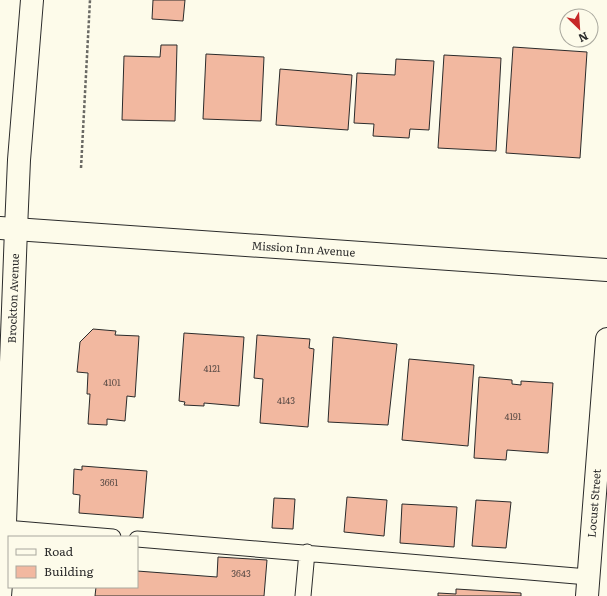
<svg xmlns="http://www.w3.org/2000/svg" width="607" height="596" viewBox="0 0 607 596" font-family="Literata,serif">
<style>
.building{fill:#f2b8a0;stroke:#2b2b2b}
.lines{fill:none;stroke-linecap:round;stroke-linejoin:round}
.service-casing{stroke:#2b2b2b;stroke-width:17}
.minor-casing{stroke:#2b2b2b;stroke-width:24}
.tertiary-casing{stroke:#2b2b2b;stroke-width:24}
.secondary-casing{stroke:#2b2b2b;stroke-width:24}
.primary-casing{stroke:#2b2b2b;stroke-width:24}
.path{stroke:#6a6964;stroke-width:2.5;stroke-dasharray:3 2;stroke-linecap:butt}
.service{stroke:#fdfbea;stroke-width:15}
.minor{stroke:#fdfbea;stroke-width:22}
.tertiary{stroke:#fdfbea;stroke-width:22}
.secondary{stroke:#fdfbea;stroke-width:22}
.primary{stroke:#fdfbea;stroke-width:22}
.labels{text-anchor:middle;stroke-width:3;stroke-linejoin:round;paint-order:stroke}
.number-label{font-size:9px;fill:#5d4e48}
.street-label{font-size:11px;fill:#2b2b2b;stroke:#fdfbea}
</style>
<rect width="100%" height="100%" fill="#fdfbea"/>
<path class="building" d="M153 0H185L183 21 152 19Z
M161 45H177L175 121 122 120 124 56 160 57Z
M513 47 587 52 580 158 506 153Z
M206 54 264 57 261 121 203 119Z
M444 55 501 58 496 151 438 148Z
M396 59 434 61 429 130 410 129 409 138 373 136 374 124 354 123 357 73 395 75Z
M280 69 352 75 348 130 276 125Z
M93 329 116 331 115 335 139 336 135 397 127 396 125 421 107 419V425L88 424 90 394H87L88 373 77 372 80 342Z
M184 333 244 337 239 406 204 403V406L184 405 185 402 179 401Z
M257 335 310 339 309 348 314 349 308 427 260 423 263 379 254 378Z
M333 337 397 344 388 425 328 422Z
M409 359 474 365 468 446 402 440Z
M479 377 512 380V384L521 385V381L553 383 548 453 507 450 506 460 474 458Z
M82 466 147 471 143 518 79 513 80 495 73 494 74 469 82 470Z
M347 497 387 500 384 536 344 532Z
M274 498 295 499 293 529 272 528Z
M476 500 511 502 506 548 472 546Z
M402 504 457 507 454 547 400 543Z
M218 557 267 560 264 596H95L96 587H137V571L217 577Z
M456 589 521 593V596H438V593L456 594Z"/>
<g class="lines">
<g class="service-casing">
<path id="service" d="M5 528 113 537
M137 539 588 577
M303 596 307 552"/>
</g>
<g class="minor-casing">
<g id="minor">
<path id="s1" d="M587 596 607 339"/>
</g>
</g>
<g class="tertiary-casing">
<g id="tertiary">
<path id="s2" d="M0 596 4 549 16 229"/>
</g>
</g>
<g class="secondary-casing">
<path id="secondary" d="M16 229 19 160 32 0"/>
</g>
<g class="primary-casing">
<g id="primary">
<path id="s3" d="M0 228 607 270"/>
</g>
</g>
<path class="path" d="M81 168 90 0"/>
<use href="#service" class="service"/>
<use href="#minor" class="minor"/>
<use href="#tertiary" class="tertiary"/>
<use href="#secondary" class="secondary"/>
<use href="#primary" class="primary"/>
</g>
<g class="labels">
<g class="number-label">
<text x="212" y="372">4121</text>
<text x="112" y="386">4101</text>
<text x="286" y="404">4143</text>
<text x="513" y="420">4191</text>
<text x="109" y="486">3661</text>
<text x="241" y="577">3643</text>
</g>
<g class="street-label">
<text dy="4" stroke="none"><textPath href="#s3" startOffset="304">Mission Inn Avenue</textPath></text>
<text dy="4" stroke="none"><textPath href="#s2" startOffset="298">Brockton Avenue</textPath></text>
<text dy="4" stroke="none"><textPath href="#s1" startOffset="93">Locust Street</textPath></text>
</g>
</g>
<rect x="8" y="536" width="130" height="52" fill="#fdfbea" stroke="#a9a89e"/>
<rect x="16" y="549" width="20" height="6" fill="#fdfbea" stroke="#a9a89e"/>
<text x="44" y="556" font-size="12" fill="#2b2b2b">Road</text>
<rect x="16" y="566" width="20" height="12" fill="#f2b8a0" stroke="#a9a89e"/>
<text x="44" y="576" font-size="12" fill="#2b2b2b">Building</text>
<g transform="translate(579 28) rotate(155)"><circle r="19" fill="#fdfbea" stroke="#a9a89e"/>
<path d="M0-3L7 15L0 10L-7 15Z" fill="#c62828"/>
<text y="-6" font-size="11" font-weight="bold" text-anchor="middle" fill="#2b2b2b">N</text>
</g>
</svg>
